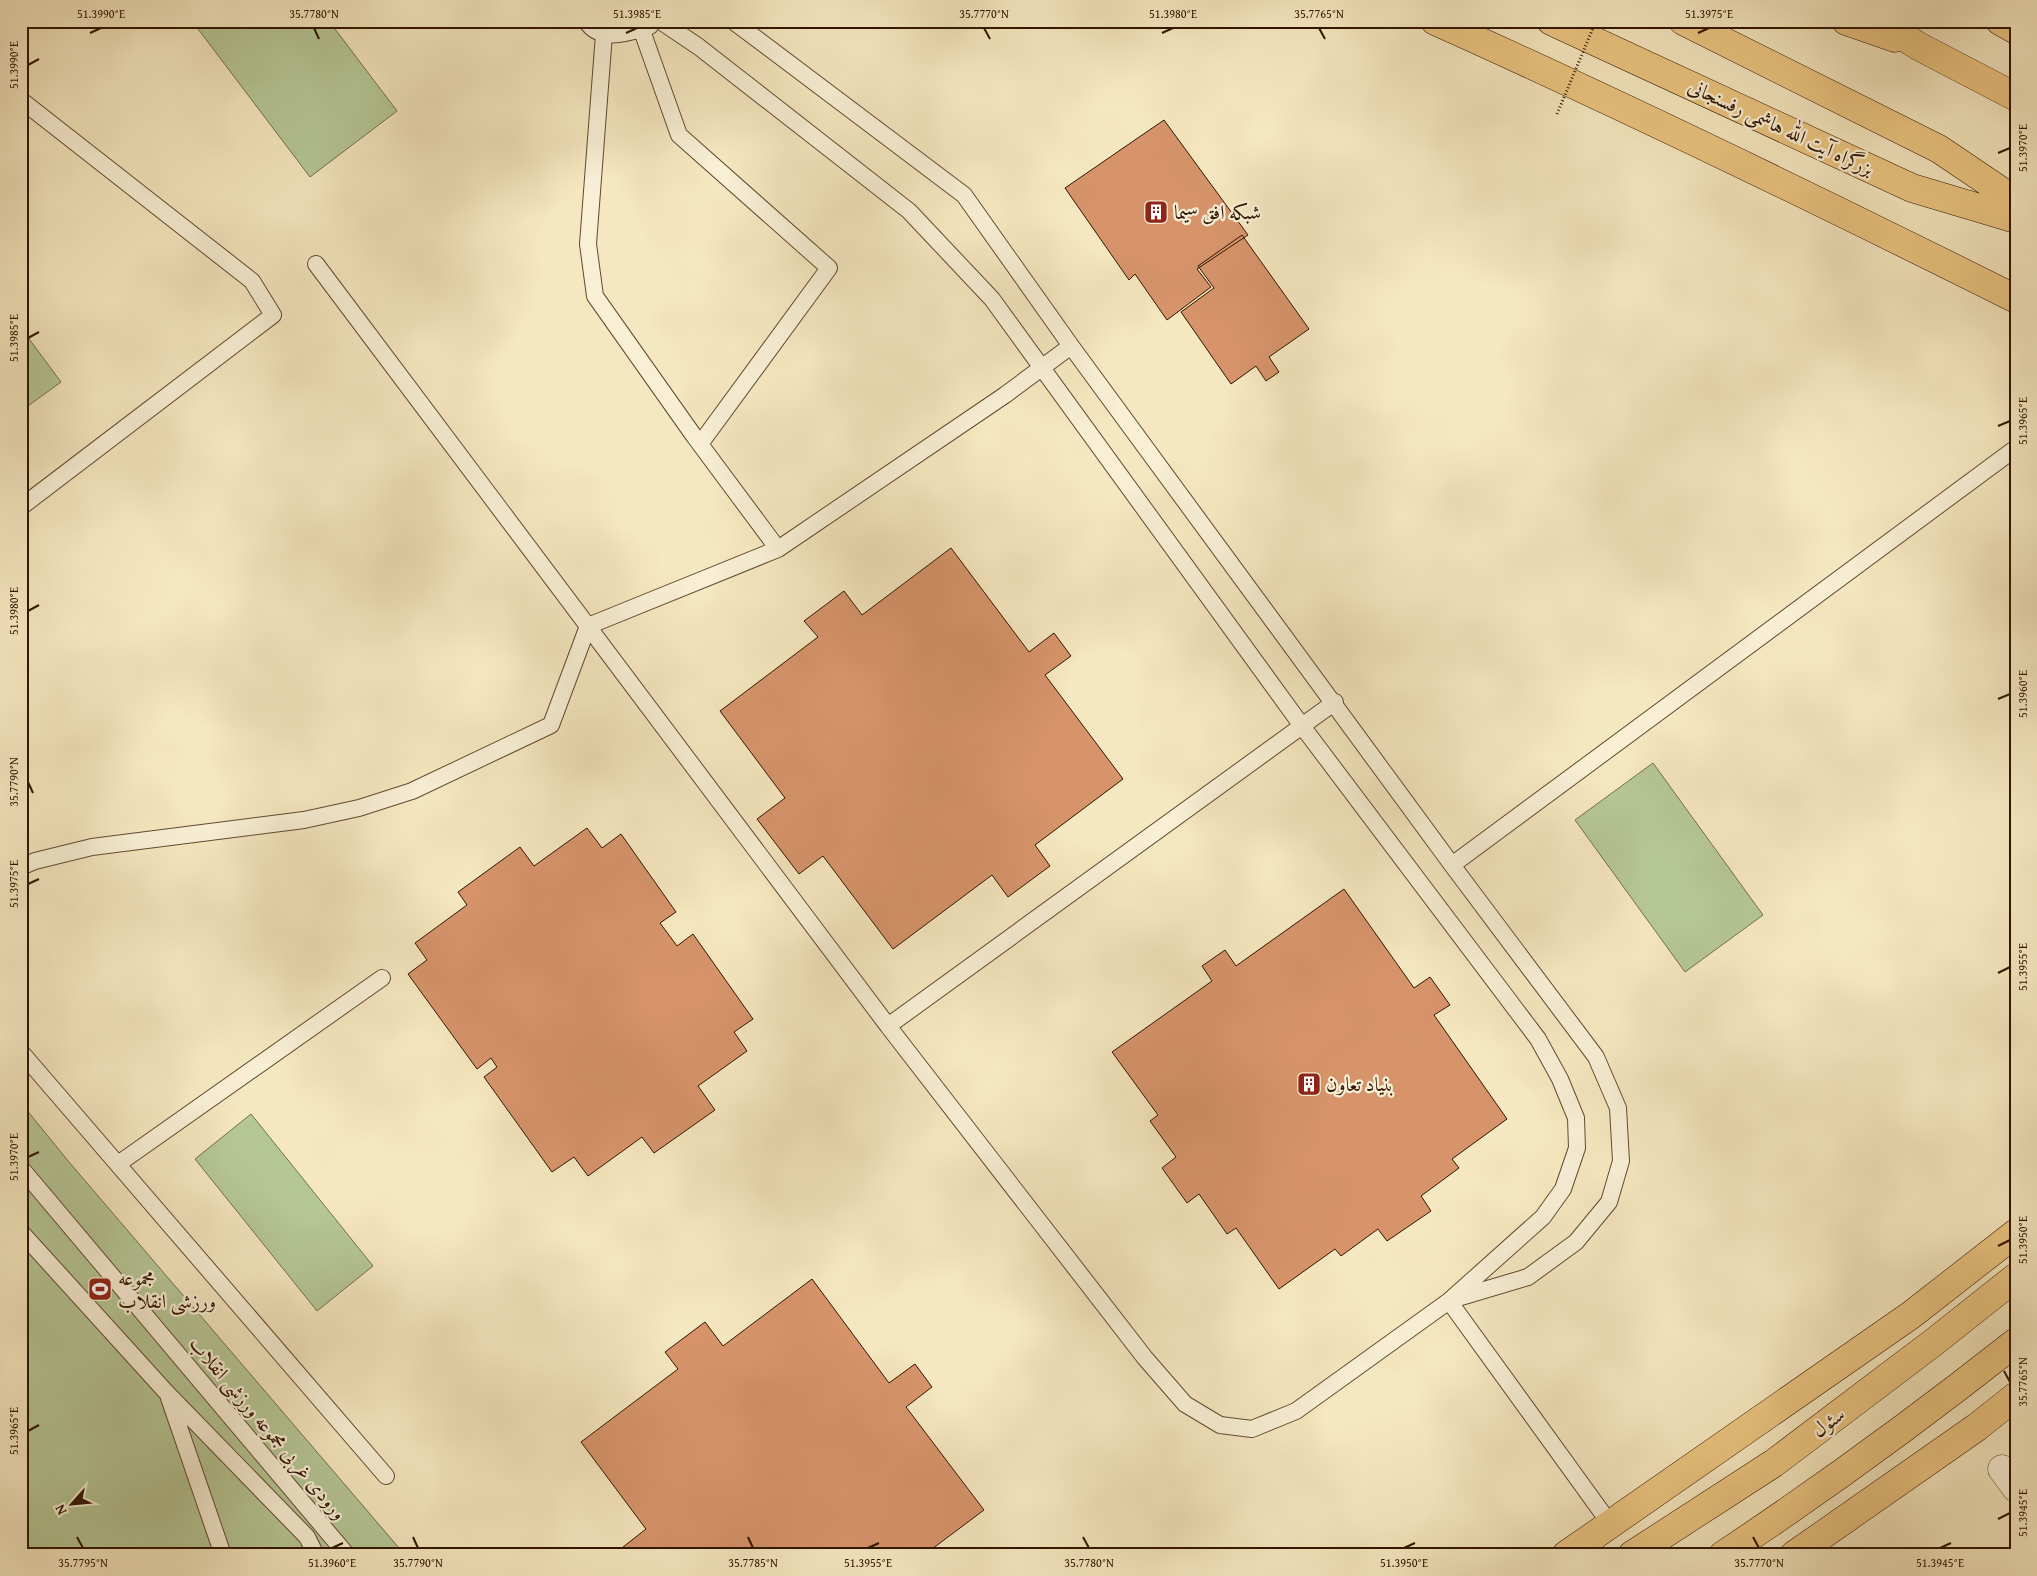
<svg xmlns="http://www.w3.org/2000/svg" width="2037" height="1576" viewBox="0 0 2037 1576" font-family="'Gentium Book Plus',Amiri,serif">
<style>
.green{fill:#b6c796;stroke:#736e4b}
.building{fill:#d7946b;stroke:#301500}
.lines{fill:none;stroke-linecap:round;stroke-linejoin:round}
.lane-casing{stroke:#614a30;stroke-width:18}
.street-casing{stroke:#614a30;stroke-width:29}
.primary-casing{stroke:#301500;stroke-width:29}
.highway-casing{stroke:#301500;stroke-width:29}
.lane{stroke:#f8efd5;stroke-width:16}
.street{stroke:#f8efd5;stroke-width:28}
.primary{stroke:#eac480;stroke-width:28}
.highway{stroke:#eac480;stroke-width:28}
.path-bridge{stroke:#301500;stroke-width:3;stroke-dasharray:1 2.5;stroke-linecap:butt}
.ticks{fill:none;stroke:#301500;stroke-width:2}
.labels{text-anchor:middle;stroke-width:4.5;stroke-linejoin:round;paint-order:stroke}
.street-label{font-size:20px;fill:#301500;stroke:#f8efd5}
.poi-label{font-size:20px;fill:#301500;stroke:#f8efd5;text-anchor:start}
.neatline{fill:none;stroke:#301500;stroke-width:2}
.ticks-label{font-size:12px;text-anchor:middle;fill:#301500}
</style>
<rect width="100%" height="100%" fill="#f5e7bf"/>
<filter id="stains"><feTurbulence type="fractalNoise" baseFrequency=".004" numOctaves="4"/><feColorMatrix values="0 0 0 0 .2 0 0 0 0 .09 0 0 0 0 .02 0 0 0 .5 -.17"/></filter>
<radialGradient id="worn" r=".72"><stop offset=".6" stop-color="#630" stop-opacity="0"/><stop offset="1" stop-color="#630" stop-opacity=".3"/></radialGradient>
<path class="green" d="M192 21H329L397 111 310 177Z
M21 328 61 382 21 411Z
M1653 763 1763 915 1685 972 1575 820Z
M21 1103 69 1162 405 1555H21Z
M251 1114 373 1266 317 1311 195 1159Z"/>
<path class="building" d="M1164 120 1248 235 1197 269 1211 287 1167 320 1135 274 1129 280 1065 188Z
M1242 235 1309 329 1269 357 1279 372 1266 381 1256 366 1231 384 1181 312 1214 288 1198 266Z
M951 548 1029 652 1054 633 1071 656 1045 675 1123 779 1035 845 1050 866 1008 897 992 875 893 949 823 856 799 874 757 819 785 798 720 711 818 637 804 621 844 591 862 615Z
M587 828 602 848 621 834 676 912 660 923 677 946 693 934 753 1019 734 1032 747 1051 698 1086 715 1110 654 1153 642 1137 588 1176 574 1157 552 1172 484 1077 497 1067 491 1058 477 1069 408 974 427 960 415 943 467 905 458 892 520 847 534 866Z
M1344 889 1414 988 1430 977 1450 1005 1434 1015 1507 1119 1452 1159 1459 1168 1421 1196 1431 1211 1387 1241 1378 1229 1341 1256 1335 1249 1279 1289 1236 1228 1227 1234 1199 1194 1187 1203 1162 1168 1176 1157 1150 1121 1158 1115 1112 1052 1212 981 1202 966 1225 950 1236 966Z
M812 1279 889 1383 915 1364 932 1387 906 1407 984 1510 924 1555H622L618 1551 646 1529 581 1442 678 1369 665 1352 705 1322 723 1346Z"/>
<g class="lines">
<g class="lane-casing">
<path id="lane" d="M586 21C601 44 630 32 650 26
M733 21 964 195 1071 346 1452 865 1596 1057 1618 1108 1621 1161 1609 1202 1576 1242 1528 1277 1454 1299
M662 22 699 47 909 211 992 299 1302 726 1538 1039 1560 1079 1576 1118 1577 1148 1563 1189 1543 1217 1449 1301 1296 1411 1252 1429 1220 1425 1185 1404 1145 1358 888 1026
M641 28 679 135 829 268 700 444
M604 34 588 244 595 296 694 436 778 549
M21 100 252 281 273 315 21 507
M316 264 888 1026 1335 702
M1452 865 2016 448
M21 867 35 861 92 847 304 820 359 808 412 791 551 725 588 626 778 549 1005 395 1071 346
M21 1052 386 1476
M118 1164 382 978
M21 1168 347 1555
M21 1232 166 1392 307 1537 316 1555
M1449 1301 1611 1525
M169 1398 223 1555"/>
</g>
<g class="street-casing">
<path id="street" d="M2002 1469 2016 1488"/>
</g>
<g class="primary-casing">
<path id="primary" d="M1566 1555 1911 1315 2016 1233
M1632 1555 1774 1463 1934 1342 2016 1277
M1723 1555C1824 1488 1921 1417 2016 1342
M1794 1555 1977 1427 2016 1396"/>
</g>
<g class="highway-casing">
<path id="highway" d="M1435 21C1631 109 1824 203 2016 299
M1551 21 1912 188 2016 219
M1683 21 1939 149 2016 201
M1846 21 1895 38
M1878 21 1920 47 2016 97
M2000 21 2016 30"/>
</g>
<use href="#lane" class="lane"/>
<use href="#street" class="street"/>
<use href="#primary" class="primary"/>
<use href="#highway" class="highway"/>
<path class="path-bridge" d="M1557 114 1596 21"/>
</g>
<path class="ticks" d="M314 28 319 39M984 28 990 39M1319 28 1325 39M90 33 101 28M626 33 637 28M1162 33 1173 28M1698 33 1709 28M28 65 39 59M1998 153 2010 148M28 338 39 332M1998 426 2010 421M28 611 39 605M1998 699 2010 694M28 782 33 793M28 884 39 879M1998 973 2010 967M28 1157 39 1152M1998 1246 2010 1240M2004 1371 2010 1382M28 1431 39 1425M1998 1519 2010 1513M77 1537 83 1548M413 1537 418 1548M748 1537 753 1548M1083 1537 1089 1548M1753 1537 1759 1548M332 1548 343 1543M868 1548 879 1543M1404 1548 1415 1543M1940 1548 1951 1543"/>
<defs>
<g id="building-square" transform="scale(1.25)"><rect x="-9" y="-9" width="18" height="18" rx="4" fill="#8f2418" stroke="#f8efd5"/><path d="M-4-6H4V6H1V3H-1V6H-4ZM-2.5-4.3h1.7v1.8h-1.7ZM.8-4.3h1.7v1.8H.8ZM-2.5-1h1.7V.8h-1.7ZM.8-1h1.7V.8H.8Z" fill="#fff"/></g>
<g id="stadium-square" transform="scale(1.25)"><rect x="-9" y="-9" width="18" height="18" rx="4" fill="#8f2418" stroke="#f8efd5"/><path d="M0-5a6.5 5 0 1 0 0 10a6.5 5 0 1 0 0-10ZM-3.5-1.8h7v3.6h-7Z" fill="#fff"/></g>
</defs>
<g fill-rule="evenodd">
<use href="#building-square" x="1156" y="212"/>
<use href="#building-square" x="1309" y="1084"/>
<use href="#stadium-square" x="100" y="1289"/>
</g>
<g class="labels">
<g class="street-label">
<text transform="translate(1781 127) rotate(25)" y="7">بزرگراه آیت الله هاشمی رفسنجانی</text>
<text transform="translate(1828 1422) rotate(-37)" y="7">سئول</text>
<text transform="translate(268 1428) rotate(50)" y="7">ورودی غربی مجموعه ورزشی انقلاب</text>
</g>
<g class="poi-label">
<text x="1174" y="219">شبکه افق سیما</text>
<text x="1326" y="1091">بنیاد تعاون</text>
<text x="118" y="1285">مجموعه<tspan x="118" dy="23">ورزشی انقلاب</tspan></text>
</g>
</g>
<rect width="2037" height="1576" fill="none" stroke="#f5e7bf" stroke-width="55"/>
<g transform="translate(72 1504) rotate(243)" stroke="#f8efd5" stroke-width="4" paint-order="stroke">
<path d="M0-4L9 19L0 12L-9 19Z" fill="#301500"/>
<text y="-8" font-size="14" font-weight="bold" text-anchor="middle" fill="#301500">N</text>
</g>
<rect x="28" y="28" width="1982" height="1520" class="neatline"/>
<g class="ticks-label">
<text x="101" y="18">51.3990°E</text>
<text x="314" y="18">35.7780°N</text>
<text x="637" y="18">51.3985°E</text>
<text x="984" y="18">35.7770°N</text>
<text x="1173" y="18">51.3980°E</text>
<text x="1319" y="18">35.7765°N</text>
<text x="1709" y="18">51.3975°E</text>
<text transform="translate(14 65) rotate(-90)" y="4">51.3990°E</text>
<text transform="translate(2023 148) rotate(-90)" y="4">51.3970°E</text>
<text transform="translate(14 338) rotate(-90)" y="4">51.3985°E</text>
<text transform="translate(2023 421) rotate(-90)" y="4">51.3965°E</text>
<text transform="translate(14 611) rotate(-90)" y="4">51.3980°E</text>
<text transform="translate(2023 694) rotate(-90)" y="4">51.3960°E</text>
<text transform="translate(14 782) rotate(-90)" y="4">35.7790°N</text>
<text transform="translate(14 884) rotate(-90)" y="4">51.3975°E</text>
<text transform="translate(2023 967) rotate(-90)" y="4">51.3955°E</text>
<text transform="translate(14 1157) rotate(-90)" y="4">51.3970°E</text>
<text transform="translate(2023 1240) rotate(-90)" y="4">51.3950°E</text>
<text transform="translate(2023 1382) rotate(-90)" y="4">35.7765°N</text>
<text transform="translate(14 1431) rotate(-90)" y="4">51.3965°E</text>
<text transform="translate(2023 1513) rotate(-90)" y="4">51.3945°E</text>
<text x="83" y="1567">35.7795°N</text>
<text x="332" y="1567">51.3960°E</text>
<text x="418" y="1567">35.7790°N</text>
<text x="753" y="1567">35.7785°N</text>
<text x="868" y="1567">51.3955°E</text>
<text x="1089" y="1567">35.7780°N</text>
<text x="1404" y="1567">51.3950°E</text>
<text x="1759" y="1567">35.7770°N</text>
<text x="1940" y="1567">51.3945°E</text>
</g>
<rect width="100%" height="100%" filter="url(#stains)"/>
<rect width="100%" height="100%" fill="url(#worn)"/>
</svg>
